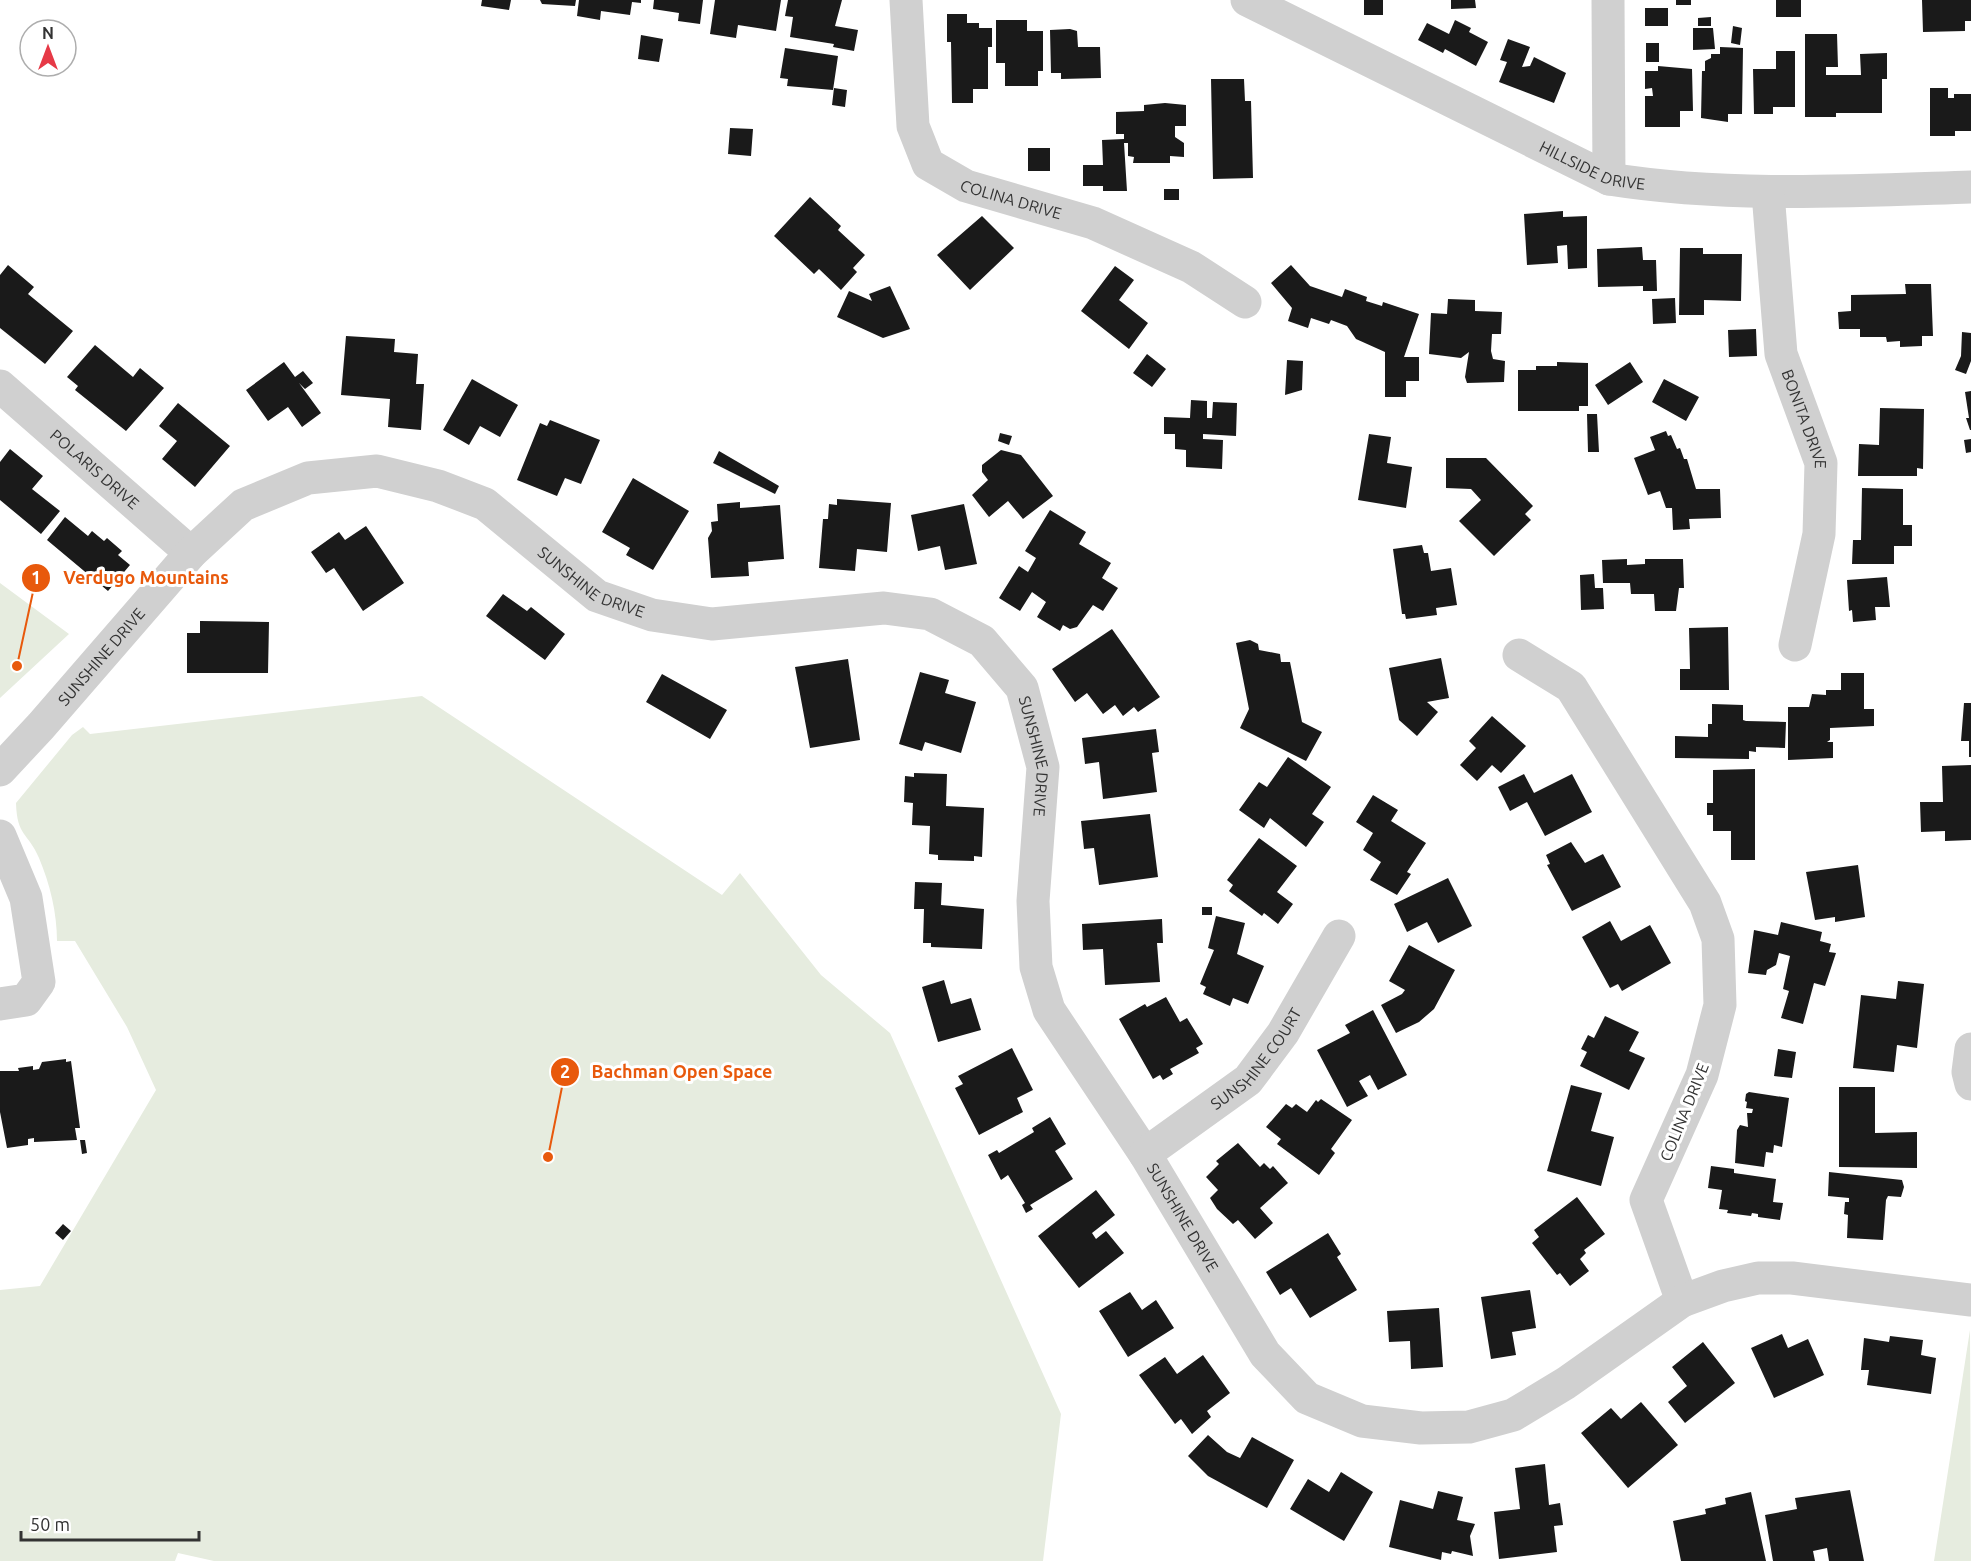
<svg xmlns="http://www.w3.org/2000/svg" width="1971" height="1561" viewBox="0 0 1971 1561" font-family="Ubuntu,sans-serif">
<style>
.green{fill:#e6ecdf}
.building{fill:#1a1a1a}
.lines{fill:none;stroke-linecap:round;stroke-linejoin:round}
.minor{stroke:#d0d0d0;stroke-width:33}
.labels{text-anchor:middle;stroke-width:6;stroke-linejoin:round;paint-order:stroke}
.street-label{font-size:16px;fill:#333;stroke:#fff}
.leader{fill:none;stroke:#e8590c;stroke-width:2}
.callout-dot{fill:#e8590c;stroke:#fff;stroke-width:2}
.mark-label{font-size:18px;text-anchor:middle;font-weight:bold;fill:#fff}
.callout-label{font-size:18px;text-anchor:middle;font-weight:bold;fill:#e8590c;stroke:#fff;stroke-width:6;stroke-linejoin:round;paint-order:stroke}
</style>
<rect width="100%" height="100%" fill="#fff"/>
<path class="green" d="M0 583 69 634 0 698Z
M422 696 722 895 740 873 821 975 890 1033 1061 1414 1043 1561H214L178 1553 175 1561H0V1290L40 1286 156 1090 127 1027 75 941H57C57 913 50 884 39 858 28 832 17 837 16 803L72 735 83 727 90 734Z
M1970 1330 1971 1561H1934Z"/>
<path class="building" d="M482 0H511L509 10 481 6Z
M540 0H576L575 6 542 4Z
M579 0H641V3L632 2 630 15 601 11 600 20 577 16Z
M654 0H703L700 24 678 21 679 13 653 9Z
M715 0H781L776 31 738 25 736 38 710 34Z
M788 0H842L835 26 858 30 854 51 833 47 834 44 790 37 793 17 785 16Z
M1364 0H1383V15H1364Z
M1451 0H1475L1476 8 1451 9Z
M1676 0H1691V5H1676Z
M1776 0H1801V17H1776Z
M1922 0H1971V21H1965V31L1923 32Z
M1645 8H1668V26H1645Z
M947 14H967V23H979V28H992V47H988V89H973V103H952L951 42H947Z
M1711 17V26H1698V18Z
M996 20H1027V31H1043V71H1038V86H1005V63H996Z
M1455 20 1471 28 1469 32 1488 42 1476 66 1445 49 1443 53 1418 40 1427 23 1449 34Z
M1733 26 1742 28 1740 45 1731 43Z
M1693 28H1713L1715 49 1693 50Z
M1070 29 1077 31 1078 47H1100L1101 78 1061 79V73H1051L1050 30Z
M1805 34H1837L1838 67H1826V75H1861L1860 54 1887 53V79H1882V113H1836V117H1805Z
M641 35 663 39 659 62 638 59Z
M1508 39 1530 47 1522 67 1530 66 1534 57 1566 73 1554 103 1499 82 1507 62 1500 60Z
M1646 43H1659V62H1646Z
M1720 47 1743 48 1742 114H1728V122L1701 118 1702 71H1705V61L1711 58V54H1720Z
M785 48 838 56 833 90 787 86 788 79 780 78Z
M1776 51H1795V107H1773V114H1754L1753 69H1776Z
M1658 66 1692 69 1693 111H1680V127H1645V96H1653L1652 88 1645 89V71H1658Z
M1211 79H1244L1245 101H1251L1253 178 1213 179Z
M834 88 847 90 845 107 832 105Z
M1930 88H1948V98H1954V94H1971V131H1955V136H1930Z
M1165 103 1186 105V126H1175V137L1184 143V157L1170 156V163H1133L1134 157 1128 156V143H1124L1127 191H1103V186H1083V165H1103L1102 140 1124 139V134H1116V112L1144 111V105Z
M730 128 753 129 751 156 728 154Z
M1028 148H1050V171H1028Z
M1164 189H1179V200H1164Z
M810 197 841 226 838 230 865 255 853 268 857 272 841 290 819 269 814 274 774 236Z
M1563 211V217L1587 216V268L1568 269 1567 245 1557 246 1558 263 1527 265 1524 214Z
M982 216 1014 248 970 290 937 255Z
M1642 247 1643 260H1656L1657 291H1643V286L1598 287 1597 249Z
M1680 248H1703V254H1742L1741 301 1704 300V315H1679Z
M8 265 34 287 28 294 73 331 45 364 0 328V275Z
M1291 265 1310 286 1342 297 1345 289 1367 297 1366 301 1382 306 1383 302 1419 314 1404 357H1419V381H1406V397H1385V352L1356 339 1347 326 1331 320 1329 324 1311 318 1308 328 1288 321 1292 308 1271 283Z
M1115 266 1134 280 1119 300 1148 323 1129 349 1081 311Z
M1905 284H1931L1933 336H1922V346L1900 347V341L1887 342 1886 337H1860V329H1839L1838 312 1851 311V295L1906 294Z
M890 286 910 329 883 338 837 317 849 291 872 301 869 294Z
M1675 298 1676 323 1653 324 1652 299Z
M1448 299 1475 300V311L1502 312 1501 334H1492L1491 351 1493 359 1505 361 1504 382 1467 383 1465 377 1469 352 1461 358 1429 354 1431 313 1447 314Z
M1756 329 1757 356 1729 357 1728 330Z
M1962 332 1971 333V361L1966 374 1955 370 1961 356Z
M346 336 395 339 394 352 418 354 416 384H424L421 430 388 427 390 399 341 395Z
M95 345 133 377 140 368 164 388 126 431 75 390 78 386 67 377Z
M1147 354 1166 369 1152 387 1133 373Z
M1287 360 1303 361 1302 390 1285 395Z
M284 362 295 377 303 371 313 383 305 389 299 383 321 413 302 427 288 407 268 421 246 390Z
M1557 362 1588 363V406H1579V411H1518V370H1536V366H1557Z
M1630 362 1643 382 1608 405 1595 385Z
M472 379 518 405 500 437 480 426 469 445 443 430Z
M1664 379 1699 397 1686 421 1652 402Z
M1971 391V430H1970L1966 418H1969L1965 392Z
M1191 400 1207 401V418H1212L1213 402 1237 403 1236 436 1203 434V439L1223 440 1222 469 1186 467V450L1175 449V434H1164V417L1190 418Z
M178 403 230 446 195 487 162 459 177 441 159 426Z
M1880 408 1924 409 1923 469 1917 468V476H1858L1859 444 1879 445Z
M1587 414H1597L1599 452H1588Z
M550 420 600 440 581 484 565 478 557 496 517 480 540 423 547 426Z
M1666 431 1668 436 1671 435 1677 449 1680 448 1684 459H1687L1696 489H1720L1721 518 1689 519 1690 529 1673 530 1672 508H1666L1660 491 1648 495 1634 458 1655 450 1650 437Z
M1000 433 1012 436 1009 445 998 441Z
M1369 434 1391 437 1387 463 1412 467 1406 508 1358 500Z
M1971 439V452L1966 453 1964 440Z
M10 449 43 476 32 489 60 511 41 534 0 500V462Z
M1001 450 1021 455 1053 496 1023 519 1008 501 989 517 972 495 988 480 982 472V465Z
M719 451 779 486 775 494 713 463Z
M1446 458H1486L1533 506 1525 514 1531 520 1494 556 1459 521 1481 500 1471 489 1446 488Z
M633 478 689 511 653 570 626 555 630 548 602 532Z
M1862 488 1903 489V525H1912V546H1894V564H1852L1853 540H1861Z
M837 499 891 503 887 552 857 549 855 571 819 568 823 519H828L829 504 837 505Z
M740 502V508L780 505 784 559 748 562 749 576 711 578 708 538 712 531 711 522 718 521 717 504Z
M964 504 977 564 945 570 940 546 918 551 911 515Z
M1050 510 1086 532 1079 544 1111 563 1102 578 1118 588 1103 611 1093 605 1077 627 1070 629 1063 625 1060 631 1037 617 1046 602 1032 592 1020 611 999 598 1019 566 1028 572 1036 558 1025 551Z
M65 517 88 536 92 531 104 541 107 538 122 551 118 555 130 565 108 591 47 540Z
M366 526 404 583 363 611 334 568 326 573 311 552 339 532 345 540Z
M1422 545 1424 553H1428L1431 571 1451 568 1457 605 1436 608 1437 615 1406 619 1405 614H1402L1393 549Z
M1627 559V565L1645 564V559H1683L1684 588H1679L1676 611H1655L1654 594H1631L1630 583H1603L1602 560Z
M1594 574 1595 588H1603L1604 609 1581 610 1580 575Z
M1887 577 1890 607H1875L1876 620 1853 622 1852 610 1849 611 1847 580Z
M503 594 527 611 531 607 565 634 545 660 486 616Z
M200 621 269 622 268 673H187V633H200Z
M1728 627 1729 690H1680V669H1690L1689 628Z
M1112 629 1160 697 1138 712 1134 707 1123 716 1115 705 1103 714 1087 693 1075 702 1052 669Z
M1250 640 1258 644 1259 650 1280 654 1281 662H1290L1302 722 1322 732 1306 761 1240 728 1249 709 1236 643Z
M1441 658 1449 698 1427 702 1438 712 1417 736 1399 720 1389 668Z
M848 659 860 740 810 748 795 667Z
M920 672 949 680 945 693 976 702 961 753 925 742 922 751 899 744Z
M1841 673H1864V709H1874V726L1830 728V740L1827 742H1833V758L1788 760V707H1809L1812 694 1826 695V690H1841Z
M662 674 727 710 710 739 646 702Z
M1964 703H1971V757H1969V741H1961Z
M1712 704 1743 705V720L1746 721 1786 722 1785 748 1756 747V752L1749 751V759L1675 758V736L1708 737V724H1712Z
M1492 716 1526 746 1501 773 1492 765 1477 781 1460 765 1476 748 1469 741Z
M1156 729 1159 752 1152 753 1157 792 1103 799 1099 762 1085 764 1082 738Z
M1288 757 1331 787 1312 814 1324 822 1306 847 1270 818 1264 828 1239 810 1259 782 1267 787Z
M1971 765V840L1945 841V831L1921 832 1920 802H1943L1942 766Z
M1755 769V860H1731V831H1713V815H1707V803H1713V770Z
M914 773 947 774 946 806 984 808 982 857 974 856V861L938 860V855L929 854 930 826 912 825 913 803 904 802 905 776 914 777Z
M1524 774 1534 793 1572 774 1592 812 1545 836 1527 802 1510 811 1498 787Z
M1373 795 1398 810 1391 821 1426 843 1407 872 1411 874 1397 895 1370 880 1381 862 1363 850 1373 833 1356 822Z
M1150 814 1158 877 1099 885 1094 848 1084 849 1081 821Z
M1259 838 1297 866 1277 892 1293 904 1278 924 1264 913 1262 916 1229 891 1233 885 1227 880Z
M1571 842 1585 863 1603 854 1621 887 1572 911 1547 865 1550 864 1546 855Z
M1858 865 1865 917 1835 922V917L1815 920 1806 872Z
M1448 878 1472 926 1438 943 1427 922 1407 932 1394 904Z
M915 882 942 883 941 905 984 909 982 949 931 947V943H923L924 909H914Z
M1202 907H1212V915H1202Z
M1216 916 1245 923 1237 954 1264 966 1248 1004 1233 998 1230 1006 1203 994 1206 987 1200 984 1214 950 1208 948Z
M1162 919 1163 943H1157L1160 982 1105 985 1103 949 1083 950 1082 924Z
M1610 921 1621 941 1650 925 1671 963 1622 991 1618 984 1610 988 1582 937Z
M1781 922 1822 932 1820 941 1831 944 1829 952 1836 953 1825 986 1814 983 1803 1024 1781 1018 1789 991 1783 989 1790 956 1779 953 1776 965 1767 970 1766 975 1748 973 1754 930 1778 935Z
M1409 945 1455 970 1434 1009 1419 1022 1396 1033 1381 1005 1402 994 1405 990 1389 981Z
M944 980 951 1004 971 998 981 1030 938 1042 922 987Z
M1898 981 1924 984 1917 1048 1897 1045 1894 1072 1853 1068 1861 995 1896 999Z
M1166 997 1180 1022 1187 1018 1203 1044 1196 1048 1199 1053 1170 1069 1173 1074 1163 1080 1160 1075 1153 1079 1119 1019 1145 1004 1147 1007Z
M1373 1010 1407 1075 1378 1090 1370 1075 1359 1081 1368 1096 1347 1107 1317 1050 1350 1033 1345 1025Z
M1605 1016 1639 1032 1629 1051 1645 1058 1629 1090 1580 1066 1587 1052 1581 1049 1588 1035 1594 1038Z
M1012 1048 1033 1090 1017 1098 1023 1112 979 1135 955 1088 963 1084 958 1076Z
M1778 1049 1796 1052 1792 1078 1774 1076Z
M66 1059V1062L71 1061 80 1128H75L77 1140 34 1142V1138L28 1139V1145L7 1148 0 1112V1071H19L18 1068 33 1066V1070L39 1069 42 1062Z
M1571 1085 1602 1093 1591 1131 1614 1137 1601 1186 1547 1171Z
M1839 1087H1875V1133L1917 1132V1168L1839 1167Z
M1749 1092 1789 1098 1782 1147 1774 1145 1773 1153 1766 1152 1764 1167 1735 1163 1737 1130 1740 1125 1748 1127 1747 1113H1752L1753 1109 1746 1108 1747 1102 1745 1101 1746 1094Z
M1321 1099 1352 1120 1331 1149 1335 1153 1319 1175 1277 1144 1281 1139 1266 1127 1286 1104 1292 1108 1296 1104 1307 1112 1316 1100 1318 1102Z
M1050 1117 1066 1144 1055 1151 1073 1179 1030 1205 1033 1209 1026 1213 1022 1205 1025 1203 1008 1175 1001 1180 988 1155 997 1150 999 1153 1034 1132 1032 1128Z
M80 1140H85L87 1153 82 1154Z
M1238 1143 1260 1167 1264 1163 1270 1169 1273 1166 1288 1183 1260 1208 1273 1223 1255 1239 1238 1220 1233 1224 1217 1209 1210 1198 1218 1190 1206 1177 1219 1164 1216 1161Z
M1711 1166 1734 1169V1173L1776 1179 1773 1202 1783 1203 1780 1220 1758 1217V1214L1752 1213 1751 1216 1727 1213 1728 1210 1719 1209 1722 1190 1708 1188Z
M1829 1172 1902 1180 1904 1187 1901 1197 1888 1196 1886 1200 1883 1240 1847 1238 1848 1215 1844 1214 1845 1202H1849V1198L1828 1196Z
M1096 1190 1115 1215 1092 1233 1096 1239 1106 1231 1124 1253 1079 1288 1038 1236Z
M1577 1197 1605 1234 1584 1250 1586 1253 1580 1259 1589 1271 1570 1286 1560 1273 1557 1275 1532 1243 1539 1237 1534 1230Z
M63 1224 71 1231 63 1240 55 1233Z
M1328 1233 1341 1254 1337 1257 1357 1290 1310 1318 1291 1288 1280 1295 1266 1272Z
M1530 1290 1536 1328 1512 1332 1516 1355 1491 1359 1481 1297Z
M1130 1292 1142 1310 1156 1300 1174 1328 1128 1357 1099 1311Z
M1439 1308 1443 1367 1411 1369 1410 1341 1389 1342 1387 1311Z
M1782 1334 1788 1348 1808 1339 1824 1375 1774 1398 1751 1348Z
M1890 1336 1923 1340 1921 1355 1936 1358 1931 1394 1867 1385 1869 1370H1861L1864 1338 1889 1342Z
M1703 1342 1735 1383 1685 1423 1668 1402 1687 1386 1672 1367Z
M1203 1355 1230 1393 1207 1411 1211 1417 1192 1434 1181 1419 1175 1424 1139 1375 1165 1357 1177 1374Z
M1641 1402 1678 1445 1628 1488 1581 1433 1611 1408 1621 1419Z
M1208 1435 1227 1452 1240 1458 1252 1437 1294 1460 1267 1508 1208 1476 1188 1456Z
M1545 1464 1549 1505 1560 1503 1563 1525 1554 1526 1557 1552 1499 1559 1494 1512 1520 1509 1515 1468Z
M1341 1472 1373 1492 1344 1541 1290 1509 1308 1479 1329 1492Z
M1850 1490 1864 1561H1829L1827 1548 1813 1551 1815 1561H1773L1765 1515 1797 1509 1795 1498Z
M1438 1491 1463 1497 1457 1520 1475 1524 1470 1536 1473 1556 1452 1551 1451 1554 1442 1552 1441 1560 1389 1547 1400 1500 1433 1509Z
M1751 1492 1766 1561H1681L1673 1521 1706 1514 1705 1509 1726 1504 1725 1498Z"/>
<g class="lines">
<g class="minor">
<path id="s1" d="M906 0 913 126 928 164 966 186 1093 223 1191 267 1245 302"/>
<path id="s2" d="M1247 0 1609 179C1729 198 1850 191 1971 187"/>
<path d="M1608 0 1609 179"/>
<path id="s3" d="M1768 193 1781 354 1821 463 1819 534 1795 645"/>
<path id="s4" d="M0 386 191 553"/>
<path d="M1519 655 1571 687 1705 903 1718 939 1720 1005 1702 1075 1646 1200 1682 1301"/>
<path id="s5" d="M0 770 41 726 191 553 243 505 308 478 377 471 438 486 485 504 597 596 652 615 712 624 884 608 930 614 982 641 1022 688 1043 767 1033 901 1036 967 1049 1010 1145 1154 1265 1354 1307 1398 1362 1421 1421 1428 1469 1427 1513 1415 1566 1383 1682 1301 1723 1286 1758 1278H1792L1971 1300"/>
<path d="M0 836 26 898 39 982 26 1000 0 1004"/>
<path d="M1971 1049 1968 1072 1971 1084"/>
<path id="s6" d="M1145 1154 1248 1080 1283 1033 1339 936"/>
</g>
</g>
<g class="labels">
<g class="street-label">
<text dy="6" stroke="none"><textPath href="#s2" startOffset="384">HILLSIDE DRIVE</textPath></text>
<text dy="6" stroke="none"><textPath href="#s1" startOffset="258">COLINA DRIVE</textPath></text>
<text dy="6" stroke="none"><textPath href="#s3" startOffset="231">BONITA DRIVE</textPath></text>
<text dy="6" stroke="none"><textPath href="#s4" startOffset="126">POLARIS DRIVE</textPath></text>
<text dy="6" stroke="none"><textPath href="#s5" startOffset="746">SUNSHINE DRIVE</textPath></text>
<text dy="6" stroke="none"><textPath href="#s5" startOffset="152">SUNSHINE DRIVE</textPath></text>
<text dy="6" stroke="none"><textPath href="#s5" startOffset="1286">SUNSHINE DRIVE</textPath></text>
<text dy="6" stroke="none"><textPath href="#s6" startOffset="148">SUNSHINE COURT</textPath></text>
<text transform="translate(1684 1112) rotate(-68)" y="6">COLINA DRIVE</text>
<text dy="6" stroke="none"><textPath href="#s5" startOffset="1790">SUNSHINE DRIVE</textPath></text>
</g>
</g>
<path class="leader" d="M17 666L36 578M548 1157L565 1072"/>
<g class="callout-dot">
<circle cx="17" cy="666" r="6"/>
<circle cx="548" cy="1157" r="6"/>
<circle cx="36" cy="578" r="15"/>
<circle cx="565" cy="1072" r="15"/>
</g>
<g class="mark-label">
<text x="36" y="584">1</text>
<text x="565" y="1078">2</text>
</g>
<g class="callout-label">
<text x="146" y="584">Verdugo Mountains</text>
<text x="682" y="1078">Bachman Open Space</text>
</g>
<g transform="translate(48 48)"><circle r="28" fill="#ffffff" stroke="#adadad" stroke-width="1.5"/>
<path d="M0-4.5L10 22L0 15L-10 22Z" fill="#e63946"/>
<text y="-9" font-size="16" font-weight="bold" text-anchor="middle" fill="#333333">N</text>
</g>
<path d="M21 1531v9h178v-9" fill="none" stroke="#333333" stroke-width="3"/>
<text x="30" y="1531" font-size="18" fill="#333333" stroke="#ffffff" stroke-width="4.5" paint-order="stroke">50 m</text>
</svg>
